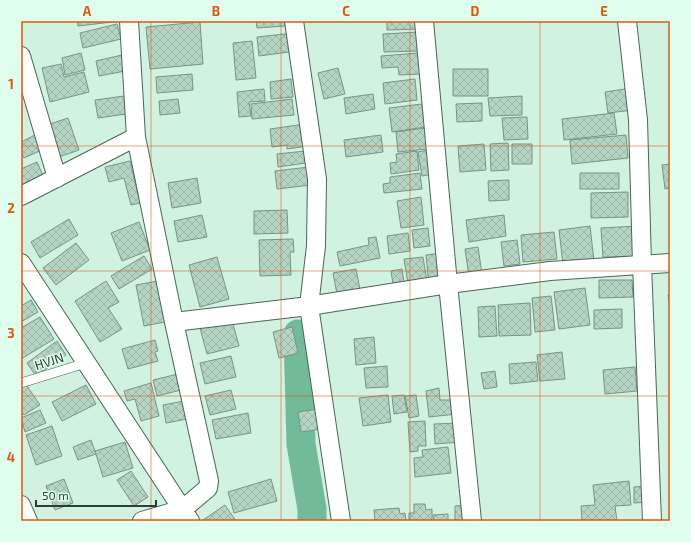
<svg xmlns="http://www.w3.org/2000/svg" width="691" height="542" viewBox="0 0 691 542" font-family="'Exo 2',sans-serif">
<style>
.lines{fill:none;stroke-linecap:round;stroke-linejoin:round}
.river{stroke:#73ba99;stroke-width:29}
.building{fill:url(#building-cross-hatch);stroke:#779486}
.service-casing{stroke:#4a6658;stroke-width:10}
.minor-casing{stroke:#4a6658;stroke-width:20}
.service{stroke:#fff;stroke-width:9}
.minor{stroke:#fff;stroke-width:18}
.grid{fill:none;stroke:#df580e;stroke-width:1;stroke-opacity:0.55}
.labels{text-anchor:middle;stroke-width:3;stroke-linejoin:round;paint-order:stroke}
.street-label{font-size:13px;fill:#2f3b35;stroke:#dffeee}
.neatline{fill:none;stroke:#df580e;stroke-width:1.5}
.grid-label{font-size:13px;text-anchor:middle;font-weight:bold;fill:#df580e}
</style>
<defs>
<pattern id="building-cross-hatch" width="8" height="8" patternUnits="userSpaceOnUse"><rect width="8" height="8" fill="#b5d4c4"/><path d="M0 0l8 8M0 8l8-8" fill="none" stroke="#9cb7a9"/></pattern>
</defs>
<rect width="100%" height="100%" fill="#d1f1e1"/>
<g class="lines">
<path class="river" d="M298 334 301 444 312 509V521"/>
</g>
<path class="building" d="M77 21H121L78 26Z
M256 21H284L285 26 257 28Z
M387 21H420V29L387 30Z
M200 22 203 64 150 69 146 27Z
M117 24 121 39 83 48 80 33Z
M419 32 420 51 384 52 383 34Z
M294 33 296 51 259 56 257 37Z
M252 41 256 78 236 80 233 43Z
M81 53 85 70 65 75 62 58Z
M418 53 420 74 399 75 398 67 382 68 381 56Z
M122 55 125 71 99 76 96 61Z
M61 64 64 77 84 72 89 92 50 102 42 68Z
M338 68 345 94 324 99 318 73Z
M453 69H488V96H453Z
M192 74 193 90 157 93 156 77Z
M291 79 293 97 271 99 270 82Z
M415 79 417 100 385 104 383 83Z
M631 88 633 110 608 113 605 92Z
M264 89 265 101 249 102 251 116 239 117 237 92Z
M373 94 375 109 346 114 344 98Z
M124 96 126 114 98 118 95 100Z
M522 96V115L490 116 488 98Z
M178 99 180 113 160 115 159 101Z
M292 99 294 115 252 119 251 104Z
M482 103V121L457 122 456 104Z
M422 104 425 127 392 132 389 108Z
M614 113 617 134 564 140 562 119Z
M527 117 528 139 504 140 502 118Z
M68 118 79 150 59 157 47 125Z
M305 124 308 146 287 149V145L272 147 270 129Z
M425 128 427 149 398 152 396 132Z
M37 134 44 149 24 158 21 152V142Z
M381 135 383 152 346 157 344 140Z
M626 135 628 158 572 164 570 140Z
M508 143 509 170 491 171 490 144Z
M484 144 486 170 460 172 458 146Z
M512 144H532V164H512Z
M434 149 438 173 422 176 418 152Z
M305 151 306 163 278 167 277 154Z
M417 151 419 170 391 174 390 163 397 162 396 154Z
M130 161 140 203 131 205 124 178 109 182 105 167Z
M37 162 44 178 21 188V169Z
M670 164V188L665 189 662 165Z
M309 167 311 185 277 189 275 171Z
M420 173 422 189 384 193 383 184 390 183V177Z
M580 173H619V189H580Z
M197 178 201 203 172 208 168 183Z
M509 180V200L489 201 488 181Z
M628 192V217L591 218V193Z
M421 197 424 225 401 228 397 201Z
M287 210 288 233 254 234V211Z
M202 215 207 237 178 242 174 221Z
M504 215 506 236 469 242 466 220Z
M69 219 78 235 40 258 31 242Z
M139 222 150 250 122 261 111 233Z
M590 226 594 261 563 264 559 230Z
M637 226 639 256 603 257 601 228Z
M428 228 430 246 414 248 412 230Z
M554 232 557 259 523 262 521 235Z
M408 233 410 251 389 254 387 236Z
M376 237 380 258 340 266 337 252 369 245 368 238Z
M293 239 294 252H290L291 275 260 276 259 240Z
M517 240 520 264 504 266 501 242Z
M76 243 89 260 56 285 43 268Z
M478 247 482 274 469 276 465 249Z
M443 253 446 283 429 285 426 255Z
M144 256 152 269 119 289 111 276Z
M217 257 229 299 200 307 189 265Z
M423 257 427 282 408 284 404 259Z
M356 269 361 295 338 299 333 273Z
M402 269 405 289 394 291 391 271Z
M163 280 170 321 144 326 136 285Z
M599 280H632L633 297 599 298Z
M106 281 119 302 108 308 122 329 100 342 75 301Z
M585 288 590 325 559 329 554 292Z
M670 294V309L668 295Z
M551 296 555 330 535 332 532 298Z
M31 300 38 312 21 322V306Z
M530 303 531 335 499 336 498 305Z
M495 306 497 336 479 337 478 307Z
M622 309V328L594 329V310Z
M40 317 54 339 21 359V328Z
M232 320 239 346 207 354 200 328Z
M292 327 298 353 279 358 273 332Z
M374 337 376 363 356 365 354 339Z
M155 340 158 351 155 352 158 361 128 369 122 349Z
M57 341 66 355 36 376 27 363Z
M562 352 565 379 540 381 537 355Z
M231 356 236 377 205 384 200 363Z
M536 362 538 381 510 384 509 364Z
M387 366 388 387 366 388 364 368Z
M635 367 637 391 605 394 603 370Z
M495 371 497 387 484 389 481 373Z
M178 374 181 390 157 396 153 380Z
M25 383 40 405 24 415 21 411V386Z
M151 383 159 416 141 421 135 399 127 401 124 391Z
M86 385 96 404 62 421 52 402Z
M439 388 440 400H456L457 414 429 417 426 391Z
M231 390 236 409 210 415 205 396Z
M388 395 391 422 363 426 359 398Z
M404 395 407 412 394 414 392 396Z
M416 395 419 416 409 418 405 396Z
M184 401 187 419 166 423 163 405Z
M318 409 321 429 301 432 298 412Z
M40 410 46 423 25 432 21 418Z
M248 413 251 433 216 439 212 420Z
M425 421 426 446H418V451L410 452 408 422Z
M460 423 461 442 435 444 434 424Z
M52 426 62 456 36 465 26 435Z
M91 440 96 454 78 460 73 447Z
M125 442 133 468 103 477 95 451Z
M448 447 451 473 415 477 414 458 423 457 422 450Z
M131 471 148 497 134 506 117 480Z
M64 479 73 503 55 510 46 486Z
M271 479 277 501 234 513 228 492Z
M629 481 631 505 615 506 617 521H582L581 506 595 505 593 485Z
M647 486 648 502 634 503V487Z
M414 504H425L426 510 432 509V521H409V513H414Z
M225 505 236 521H204L203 520Z
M467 505 468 521H455V506Z
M399 508 400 514 405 513 406 521H371L375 520 374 510Z
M448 514V521H434L433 515Z"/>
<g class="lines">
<g class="service-casing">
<path id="service" d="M21 383 86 363"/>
</g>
<g class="minor-casing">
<path id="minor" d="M129 21 136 137 174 322 209 481 208 488 183 509 142 521
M294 21 317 179 316 246 309 306 341 521
M424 21 448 284 472 521
M627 21 638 120 642 264 652 521
M21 56 57 178
M21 196 136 137
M21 263 190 521
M174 322 309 306 448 284 550 271 670 263
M21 505 28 521"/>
</g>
<use href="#service" class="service"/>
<use href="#minor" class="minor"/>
</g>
<path class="grid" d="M151 21V521M281 21V521M410 21V521M540 21V521M21 146H670M21 271H670M21 396H670"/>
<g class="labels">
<g class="street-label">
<text transform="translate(49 361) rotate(-18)" y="5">HVJN</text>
</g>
</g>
<rect width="691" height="542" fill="none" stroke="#dffeee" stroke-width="44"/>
<path d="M36 500v6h120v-6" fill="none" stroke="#2f3b35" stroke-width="2"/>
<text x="42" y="500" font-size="12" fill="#2f3b35" stroke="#dffeee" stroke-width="3" paint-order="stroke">50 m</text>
<rect x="22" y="22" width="647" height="498" class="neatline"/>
<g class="grid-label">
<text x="87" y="16">A</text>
<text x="216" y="16">B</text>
<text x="346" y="16">C</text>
<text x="475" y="16">D</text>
<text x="604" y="16">E</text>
<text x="11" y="89">1</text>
<text x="11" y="213">2</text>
<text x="11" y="338">3</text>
<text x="11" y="462">4</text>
</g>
</svg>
